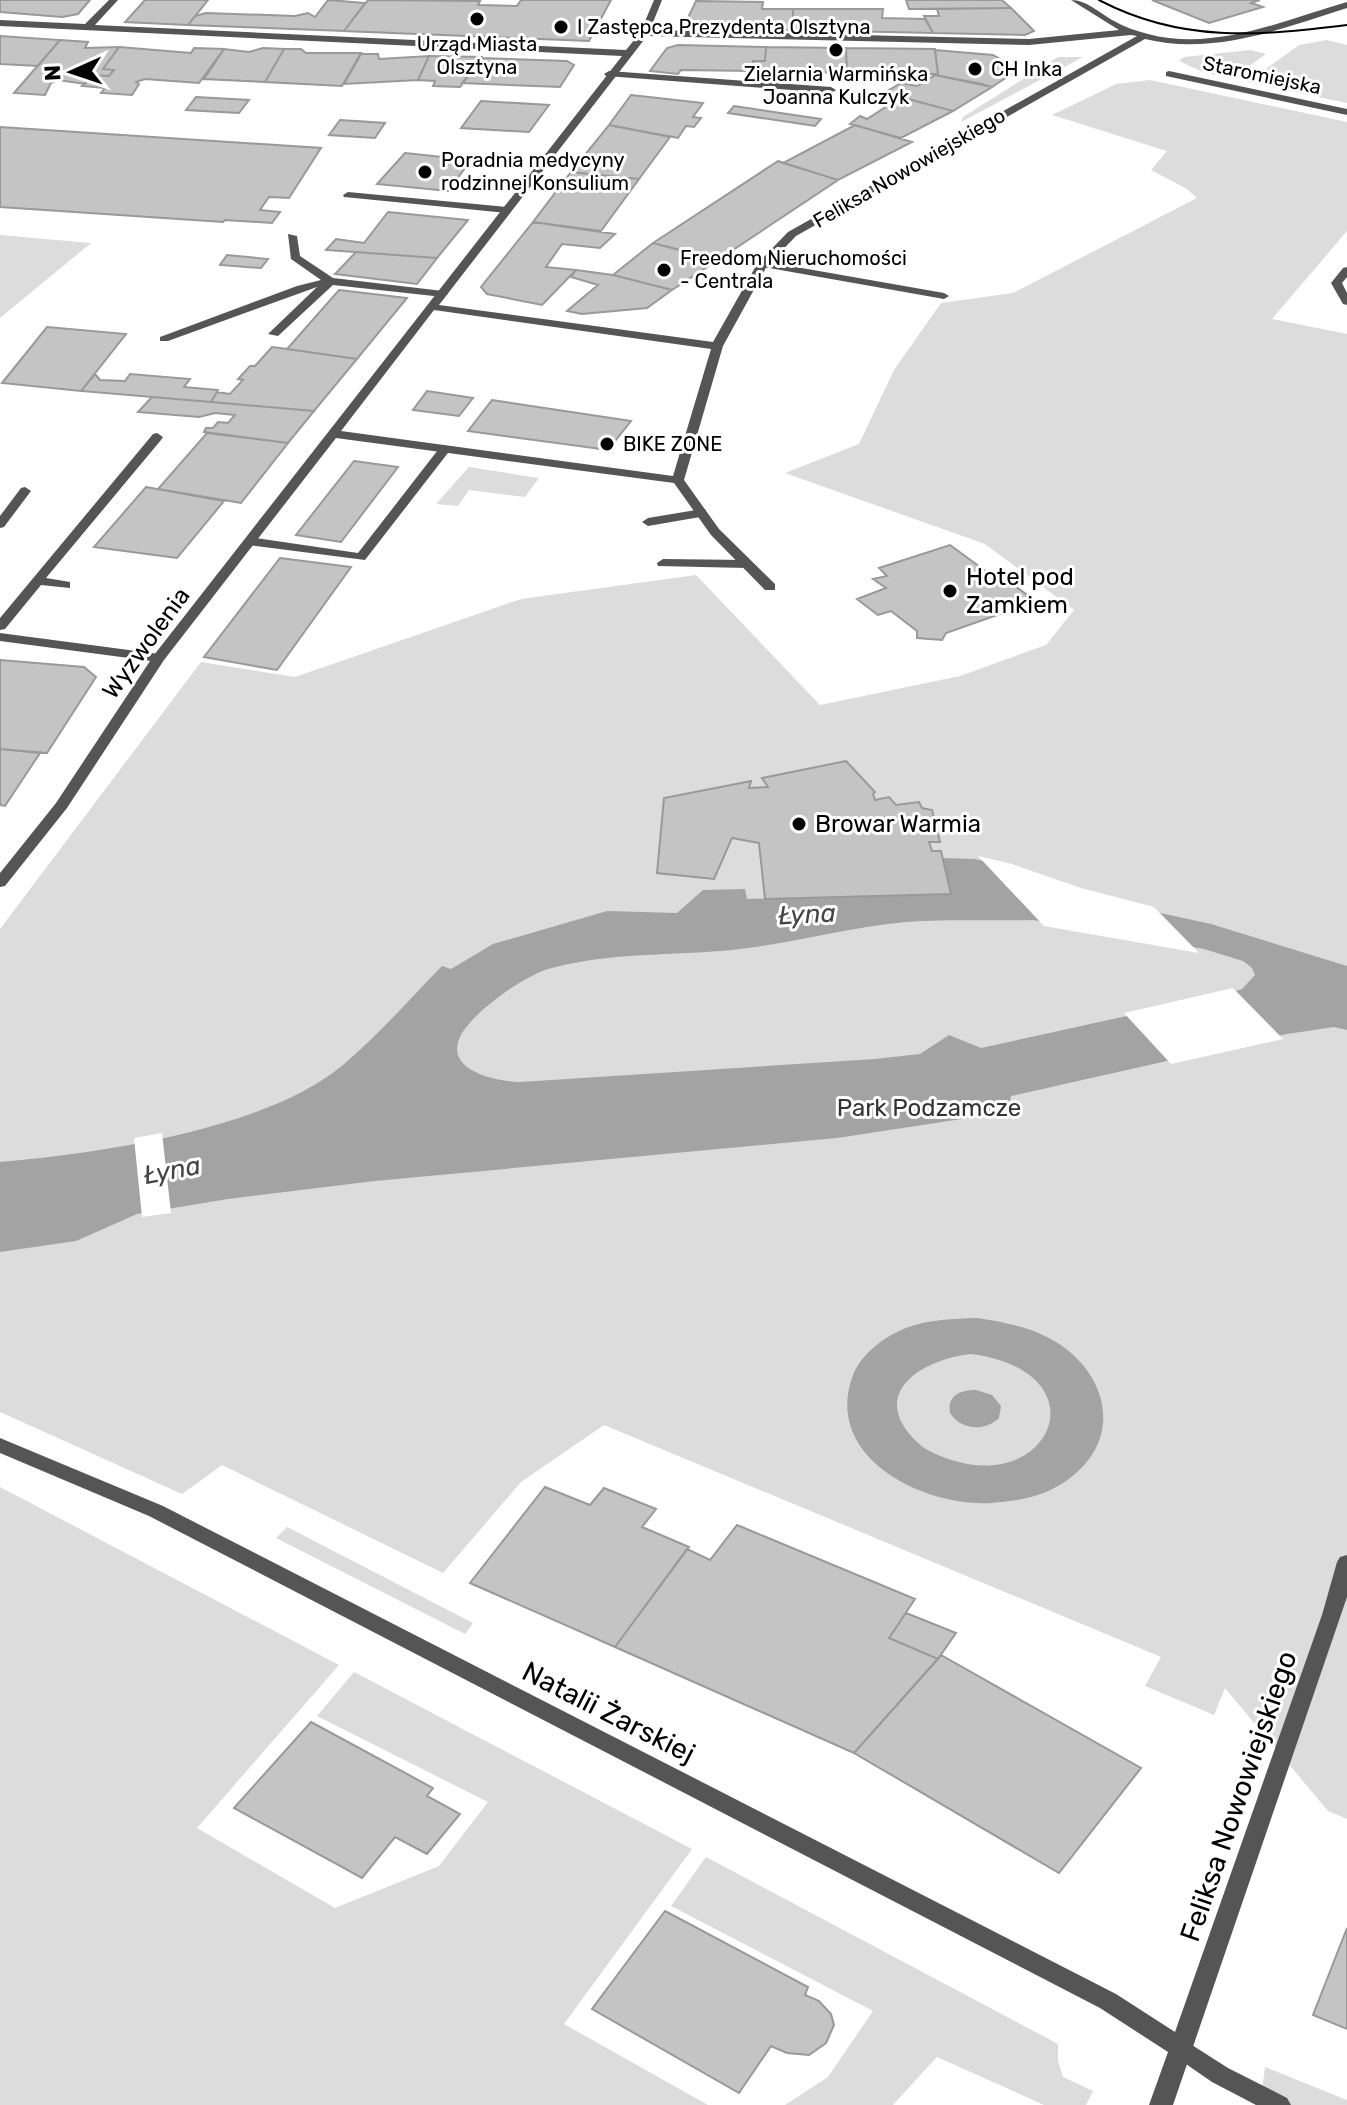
<svg xmlns="http://www.w3.org/2000/svg" width="1347" height="2105" viewBox="0 0 1347 2105" font-family="Rubik,sans-serif">
<style>
.green{fill:#dcdcdc}
.water{fill:#a3a3a3;fill-rule:evenodd}
.pier{fill:#fff}
.building{fill:#c4c4c4;stroke:#999;stroke-width:2}
.lines{fill:none;stroke-linecap:round;stroke-linejoin:round}
.lane{fill:#555;fill-rule:evenodd}
.street{fill:#555;fill-rule:evenodd}
.tram{stroke:#000;stroke-width:2}
.poi-dot{fill:#000;stroke:#fff;stroke-width:3}
.labels{text-anchor:middle;stroke-width:6;stroke-linejoin:round;paint-order:stroke}
.far-poi-label{font-size:20px;fill:#000;stroke:#fff;text-anchor:start}
.far-street-label{font-size:20px;fill:#000;stroke:#fff}
.poi-label{font-size:24px;fill:#000;stroke:#fff;text-anchor:start}
.street-label{font-size:24px;fill:#000;stroke:#fff}
.park-label{font-size:24px;fill:#333;stroke:#fff}
.water-label{font-size:26px;font-style:italic;fill:#444;stroke:#fff}
.near-street-label{font-size:28px;fill:#000;stroke:#fff}
</style>
<rect width="100%" height="100%" fill="#fff"/>
<path class="green" d="M1327 40 1347 45V103L1248 82 1299 45Z
M1250 50 1266 54 1232 78 1205 73 1179 61 1184 57Z
M1058 57H1083L961 122 963 117Z
M1150 80 1347 122V231L1272 319 1347 334V1819L1328 1811 1225 1688 1214 1715 1145 1686 1161 1657 604 1425 521 1482 443 1573 222 1465 182 1494 0 1412V929L201 662 295 677 521 599 696 575 820 705 960 676 1046 645 1074 610 985 544 785 473 859 444 894 370 941 303 1013 293 1197 198 1187 189 1151 170 1167 151 1052 115 1116 84Z
M0 235 91 243 0 318Z
M469 467 539 478 525 497 469 490 458 506 436 504Z
M0 1487 339 1665 197 1828 335 1908 439 1866 488 1802 317 1716 354 1672 692 1849 564 2024 708 2105H0Z
M287 1527 473 1623 465 1634 276 1538Z
M706 1857 1058 2044V2061L1063 2077 1093 2091 1086 2105H1044L937 2057 893 2105H785L828 2077 873 2011 671 1906Z
M1265 2067 1347 2100V2105H1260Z"/>
<path class="water" d="M942 858 975 859 1011 867 1128 906 1211 924 1347 966V1030L1334 1027 1287 1034 1011 1096 1008 1112 837 1138 375 1181 228 1199 137 1214 76 1241 0 1252V1162C100 1153 265 1130 343 1065 378 1035 410 999 442 966L451 969 493 944 607 911 677 913 703 890 745 889 747 899 950 894ZM1033 920 1204 949 1243 961 1252 968 1255 975 1242 989 1218 996 981 1048 949 1035 920 1054 875 1059 520 1082C497 1081 442 1071 461 1035 473 1012 526 974 552 968 611 952 672 956 732 950 791 944 848 927 906 922 948 919 991 921 1033 920Z
M978 1318C1002 1322 1025 1326 1047 1337 1105 1366 1127 1435 1070 1478 1047 1496 1020 1501 991 1503 923 1507 822 1457 853 1375 861 1354 885 1336 906 1328 929 1319 953 1319 978 1318ZM971 1354C1101 1371 1054 1490 955 1461 942 1457 927 1452 917 1442 866 1393 923 1359 971 1354Z
M976 1390 992 1395 1001 1406 999 1418C984 1432 961 1430 950 1413 947 1395 961 1390 976 1390Z"/>
<path class="pier" d="M978 856 1012 864 1081 888 1154 907 1199 953 1044 926Z
M1233 988 1283 1039 1171 1064 1124 1013Z
M162 1133 171 1213 142 1217 134 1138Z"/>
<path class="building" d="M0 0H90L78 14 62 17 0 12Z
M145 0H208L188 25 125 22Z
M328 0 365 3 344 31 188 25 195 16 206 13 295 16 308 13 315 17Z
M368 0 480 1 478 5 517 6 521 0H611L589 41 344 31Z
M906 0H1002L1011 8 909 9Z
M1152 0H1260L1251 3 1263 7 1209 23Z
M696 1 763 2 762 9H793V30L690 29 684 26Z
M1011 8 1034 31 1025 35 933 33 924 16H939L937 9Z
M793 9H883L882 18 925 19 933 33 793 30Z
M0 36 60 40 38 66 0 64Z
M60 40 88 42 85 48 119 47 103 69 114 70 109 76 92 75 85 84 58 80 51 83 45 95 14 93Z
M678 45 766 47 765 61H753V71L681 70 678 74 650 71 667 48Z
M119 47 191 53 194 48 224 49 199 83 145 79 136 82 139 84 132 95 101 93 105 88 82 86 92 75 109 76 114 70 103 69Z
M766 47 846 48 847 73 809 72V77L782 76 783 71H753V61H765Z
M263 48 284 49 265 82 204 79 224 49 249 52Z
M846 48 935 49 938 74 847 73Z
M284 49H301L306 53H361L342 86 265 82Z
M935 50 993 55 1015 68 1000 72 1010 75 992 87 935 75 938 74Z
M361 54H378L379 59 429 56 418 80 344 84Z
M429 56 482 57V58L460 87 433 86 435 81 418 80Z
M482 58 567 61 574 65 560 87 462 83Z
M935 75 982 84 992 87 953 111 884 93 901 83 917 86Z
M631 95 703 103 693 117 701 118 694 127 686 126 678 138 609 125Z
M196 97 249 100 239 113 186 110Z
M901 97 953 111 901 138 850 124 860 116 867 119Z
M481 101 549 105 529 132 461 128Z
M734 106 821 119 815 126 728 113Z
M340 120 385 123 375 138 329 135Z
M609 125 670 137 639 179 571 172Z
M855 125 912 142 838 180 783 163Z
M0 127 321 148 289 198 269 197 260 210 280 212 272 223 225 220 223 222 0 207Z
M405 153 471 160 448 191 377 184Z
M778 161 838 180 718 260 653 243Z
M571 172 639 179 601 231 533 222Z
M388 212 468 220 437 258 326 250 336 239 364 243Z
M533 222 615 234 600 248 562 244 546 267 576 270 542 305 487 294 481 287Z
M653 243 718 260 672 290 613 275Z
M356 252 437 258 417 284 335 274Z
M227 255 268 259 261 268 220 265Z
M576 270 613 275 672 290 647 308 582 314 567 311 598 285 571 277Z
M339 290 407 298 357 359 287 349Z
M47 327 126 334 81 391 2 383Z
M272 347 287 349 357 359 314 411 211 402 217 392 230 394 243 380 238 379 250 366H255Z
M95 374 100 380 125 381 130 374 190 379 184 387 218 390 211 402 81 391Z
M427 391 473 398 459 416 413 410Z
M152 397 211 402 314 411 288 443 204 432 206 428H213L218 422 228 423 235 415 215 413 199 417 138 412Z
M492 400 631 421 608 450 468 431Z
M207 433 288 443 241 503 158 489Z
M354 461 398 467 341 542 296 535Z
M146 487 224 501 177 558 94 547Z
M950 545 1006 586H1015L1026 594V600L1031 603 946 633 942 640 917 638V631L891 611 878 615 857 599 886 588 873 579 887 576 879 568Z
M280 558 351 567 277 670 204 657Z
M0 660 84 667 96 677 47 753 0 749Z
M0 749 40 753 5 806 0 805Z
M846 761 875 792 873 794 875 800 889 797 896 805 919 802 922 808 932 810 940 842H929L932 851H941L951 894 765 899 759 843 732 838 714 879 657 873 664 798 751 781 749 788 768 787 762 778Z
M545 1487 590 1505 604 1488 656 1509 642 1527 689 1547 615 1647 470 1583Z
M737 1525 915 1599 889 1638 938 1659 854 1753 615 1647 687 1549 710 1560Z
M906 1613 956 1633 938 1659 889 1638Z
M941 1655 1141 1768 1059 1873 854 1753Z
M311 1722 433 1788 427 1796 460 1814 427 1854 395 1837 362 1878 234 1808Z
M665 1911 808 1987 805 1995 819 2001 831 2014 834 2025 826 2043 809 2055 787 2053 771 2046 739 2093 592 2009Z
M1347 1928V2029L1313 2015Z"/>
<g class="lines">
<path class="lane" d="M609 71 831 87 836 90 831 93 606 76 604 74Z
M348 192 507 207 512 210 507 213 344 197 343 195Z
M288 234 297 236 300 256 333 278 443 291 448 294 443 297 333 285 278 336 268 334 317 287 168 341H160V337L297 286 321 280 291 259Z
M762 261 944 293 949 296 944 299 758 266V262Z
M157 433 163 437 161 440 46 578 70 582V588L41 585 5 629 0 630V618L153 434Z
M445 445 451 449 365 560 249 545 243 541 249 537 358 553 441 446Z
M25 487 31 491 4 527 0 528V516L21 488Z
M702 509 706 510V516L648 526 642 522 648 518Z
M663 559 747 560 753 564 747 568 658 566 657 563Z
M0 633 159 654 166 658 159 662 0 641Z
M1181 2038 1228 2068 1287 2098 1291 2105H1256L1212 2082 1173 2055 1170 2048 1173 2041Z"/>
<path class="street" d="M109 0H118L95 25 626 50 640 33 654 0H662L650 30 1029 39 1119 30 1071 0C1087 0 1099 13 1114 21 1125 27 1136 31 1148 34 1215 52 1284 20 1347 2V8C1284 28 1213 56 1145 39L796 236 767 266 723 346 684 480 719 529 775 584V590H765L711 535 674 483 336 438 164 660 67 808 5 886 0 887V873L56 803 154 655 622 56 0 26V20L85 24ZM1131 35 1137 36 788 232 757 264 713 342 439 305 647 36 1029 45ZM434 310 711 349 673 476 341 431Z
M1169 71 1347 109V115L1166 76V72Z
M1347 267V277L1342 283 1347 293V305L1343 304 1331 283 1343 268Z
M0 1438 163 1506 1116 1994 1175 2032 1322 1615 1337 1562 1340 1557 1347 1555V1597L1173 2105H1149L1168 2052 1100 2008 149 1516 0 1453Z"/>
<path class="tram" d="M1099 0C1181 43 1258 36 1347 25"/>
</g>
<g class="poi-dot">
<circle cx="477" cy="19" r="8"/>
<circle cx="561" cy="27" r="8"/>
<circle cx="836" cy="50" r="8"/>
<circle cx="975" cy="69" r="8"/>
<circle cx="425" cy="172" r="8"/>
<circle cx="664" cy="270" r="8"/>
<circle cx="607" cy="444" r="8"/>
<circle cx="950" cy="591" r="8"/>
<circle cx="799" cy="824" r="8"/>
</g>
<g class="labels">
<g class="far-poi-label">
<text x="577" y="34">I Zastępca Prezydenta Olsztyna</text>
<text x="477" y="51" text-anchor="middle">Urząd Miasta<tspan x="477" dy="23">Olsztyna</tspan></text>
<text x="991" y="76">CH Inka</text>
<text x="836" y="81" text-anchor="middle">Zielarnia Warmińska<tspan x="836" dy="23">Joanna Kulczyk</tspan></text>
<text x="441" y="167">Poradnia medycyny<tspan x="441" dy="23">rodzinnej Konsulium</tspan></text>
<text x="680" y="265">Freedom Nieruchomości<tspan x="680" dy="23">- Centrala</tspan></text>
<text x="623" y="451">BIKE ZONE</text>
</g>
<g class="far-street-label">
<text transform="translate(1262 75) rotate(12)" y="7">Staromiejska</text>
<text transform="translate(909 168) rotate(-30)" y="7">Feliksa Nowowiejskiego</text>
</g>
<g class="poi-label">
<text x="966" y="585">Hotel pod<tspan x="966" dy="28">Zamkiem</tspan></text>
<text x="815" y="832">Browar Warmia</text>
</g>
<g class="street-label">
<text transform="translate(146 643) rotate(-54)" y="8">Wyzwolenia</text>
</g>
<g class="park-label">
<text x="929" y="1116">Park Podzamcze</text>
</g>
<g class="water-label">
<text transform="translate(807 914) rotate(-3)" y="9">Łyna</text>
<text transform="translate(172 1170) rotate(-11)" y="9">Łyna</text>
</g>
<g class="near-street-label">
<text transform="translate(609 1712) rotate(27)" y="10">Natalii Żarskiej</text>
<text transform="translate(1238 1796) rotate(-71)" y="10">Feliksa Nowowiejskiego</text>
</g>
</g>
<g transform="translate(72 72) rotate(267)" stroke="#ffffff" stroke-width="6" paint-order="stroke">
<path d="M0-6L14 30L0 20L-14 30Z" fill="#000000"/>
<text y="-12" font-size="22" font-weight="bold" text-anchor="middle" fill="#000000">N</text>
</g>
</svg>
